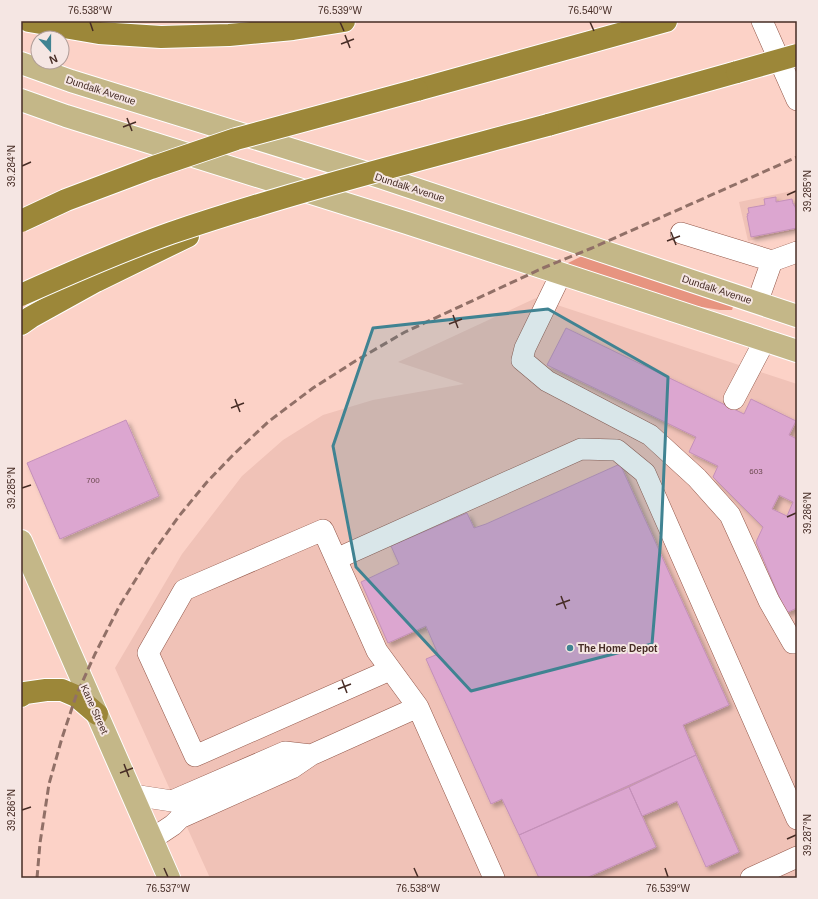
<svg xmlns="http://www.w3.org/2000/svg" width="818" height="899" viewBox="0 0 818 899" font-family="Helvetica,sans-serif">
<style>
.built{fill:#f0c2b7}
.green{fill:#e79480}
.building{fill:#dca6d0;stroke:#c490b9;fill-rule:evenodd;filter:url(#shadow)}
.lines{fill:none;stroke-linecap:round;stroke-linejoin:round}
.minor-casing{stroke:#925648;stroke-width:22}
.major-casing{stroke:#fff;stroke-width:24}
.highway-casing{stroke:#fff;stroke-width:24}
.minor{stroke:#fff;stroke-width:21}
.major{stroke:#c4b788;stroke-width:22}
.highway{stroke:#9c8739;stroke-width:22}
.rail{stroke:#917067;stroke-width:3;stroke-dasharray:8 4;stroke-linecap:butt}
.highway-bridge-casing{stroke:#fff;stroke-width:24;stroke-linecap:butt}
.highway-bridge{stroke:#9c8739;stroke-width:22}
.marked{fill:#408392;fill-opacity:0.2;stroke:#408392;stroke-width:3;stroke-linejoin:round}
.ticks{fill:none;stroke:#462c25;stroke-width:1.5}
.poi-dot{fill:#408392;stroke:#f5e6e3;stroke-width:1.5}
.labels{text-anchor:middle;stroke-width:4;stroke-linejoin:round;paint-order:stroke}
.number-label{font-size:8px;fill:#6c4a50}
.street-label{font-size:10px;fill:#462c25;stroke:#f5e6e3}
.poi-label{font-size:10px;font-weight:bold;fill:#462c25;stroke:#f5e6e3;text-anchor:start}
.neatline{fill:none;stroke:#462c25;stroke-width:1.5}
.ticks-label{font-size:10px;text-anchor:middle;fill:#462c25}
</style>
<defs>
<filter id="shadow"><feDropShadow dx="3.5" dy="3.5" stdDeviation="2" flood-color="#0004"/></filter>
</defs>
<rect width="100%" height="100%" fill="#fcd2c7"/>
<path class="built" d="M797 190V230L748 241 739 202Z
M536 298 797 384V878H210L115 668 182 554 242 476 283 440 323 415 373 400 464 384 398 362Z"/>
<path class="green" d="M582 256 734 304 732 310H720L696 306 566 264Z"/>
<path class="building" d="M776 197V202L792 199 793 204H794V206H795L797 216V228L751 237 747 216H748L747 214 749 213 748 208 765 205 764 199Z
M566 328 744 414 751 399 796 421 789 435 797 439V608L786 613 756 542 763 527 713 477 718 466 689 452 696 437 547 365ZM779 495 793 502 787 516 772 509Z
M126 420 159 496 60 539 27 463Z
M620 464 729 705 683 725 696 755 519 835 502 799 491 804 426 659 438 654 426 626 388 643 361 582 399 564 391 546 467 513 474 528 486 524Z
M696 755 739 852 706 867 677 801 642 816 629 787Z
M629 787 656 847 586 878H539L519 835Z"/>
<g class="lines">
<g class="minor-casing">
<path id="minor" d="M762 21 797 100
M681 233 772 261
M561 274 525 348 522 360 547 381 650 435 697 478 730 515 769 601 793 643H797
M757 303 772 261 797 252
M734 399 765 340
M336 559 581 449 617 450 645 473 797 819
M390 670 195 756 148 653 184 590 323 530 377 651 418 707
M133 795 172 801 285 752 311 755
M152 839 173 825 180 818 292 768 311 755 418 707 494 878
M751 878 797 857"/>
</g>
<g class="major-casing">
<path id="major" d="M21 63 71 81 380 177 797 316
M21 100 66 116 407 223 797 351
M21 541 169 878"/>
</g>
<g class="highway-casing">
<path id="highway" d="M29 21 99 33 161 37 229 35 293 29 344 21
M417 90 666 21
M548 125 737 72
M21 324 31 317 96 281 188 236
M21 696 25 693 46 690H62L76 696 97 714"/>
</g>
<use href="#minor" class="minor"/>
<use href="#major" class="major"/>
<use href="#highway" class="highway"/>
<path class="rail" d="M37 878 40 843 49 784 62 738 76 696 95 654 120 605 149 558 179 516 207 482 234 454 268 422 313 388 357 360 405 332 543 268 592 248 797 157"/>
<g class="highway-bridge-casing">
<path id="highway-bridge" d="M737 72 797 55
M21 221 66 200 151 168 236 139 417 90
M21 295C70 273 120 251 171 233 295 191 422 159 548 125"/>
</g>
<use href="#highway-bridge" class="highway-bridge"/>
</g>
<path class="marked" d="M548 309 668 377 661 537 652 644 471 691 356 567 333 446 373 328Z"/>
<path class="ticks" d="M90 22 93 31M340 22 344 31M590 22 594 31M345 35 350 48M341 44 354 39M127 118 132 131M123 127 136 122M22 166 31 162M787 195 796 191M671 232 676 245M667 241 680 236M453 315 458 328M449 324 462 319M235 399 240 412M231 408 244 403M22 488 31 485M787 517 796 513M561 596 566 609M556 605 570 600M342 680 347 693M338 689 351 684M124 764 129 777M120 773 133 768M22 810 31 807M787 839 796 835M164 868 168 877M414 868 418 877M665 868 668 877"/>
<circle class="poi-dot" cx="570" cy="648" r="4"/>
<g class="labels">
<g class="number-label">
<text x="756" y="474">603</text>
<text x="93" y="483">700</text>
</g>
<g class="street-label">
<text transform="translate(101 90) rotate(18)" y="4">Dundalk Avenue</text>
<text transform="translate(410 187) rotate(18)" y="4">Dundalk Avenue</text>
<text transform="translate(717 289) rotate(18)" y="4">Dundalk Avenue</text>
<text transform="translate(95 709) rotate(66)" y="4">Kane Street</text>
</g>
<g class="poi-label">
<text x="578" y="652">The Home Depot</text>
</g>
</g>
<rect width="818" height="899" fill="none" stroke="#f5e6e3" stroke-width="44"/>
<g transform="translate(50 50) rotate(159)"><circle r="19" fill="#f5e6e3" stroke="#af9c97"/>
<path d="M0-3L7 15L0 10L-7 15Z" fill="#408392"/>
<text y="-6" font-size="11" font-weight="bold" text-anchor="middle" fill="#462c25">N</text>
</g>
<rect x="22" y="22" width="774" height="855" class="neatline"/>
<g class="ticks-label">
<text x="90" y="14">76.538°W</text>
<text x="340" y="14">76.539°W</text>
<text x="590" y="14">76.540°W</text>
<text transform="translate(11 166) rotate(-90)" y="4">39.284°N</text>
<text transform="translate(807 191) rotate(-90)" y="4">39.285°N</text>
<text transform="translate(11 488) rotate(-90)" y="4">39.285°N</text>
<text transform="translate(807 513) rotate(-90)" y="4">39.286°N</text>
<text transform="translate(11 810) rotate(-90)" y="4">39.286°N</text>
<text transform="translate(807 835) rotate(-90)" y="4">39.287°N</text>
<text x="168" y="892">76.537°W</text>
<text x="418" y="892">76.538°W</text>
<text x="668" y="892">76.539°W</text>
</g>
</svg>
